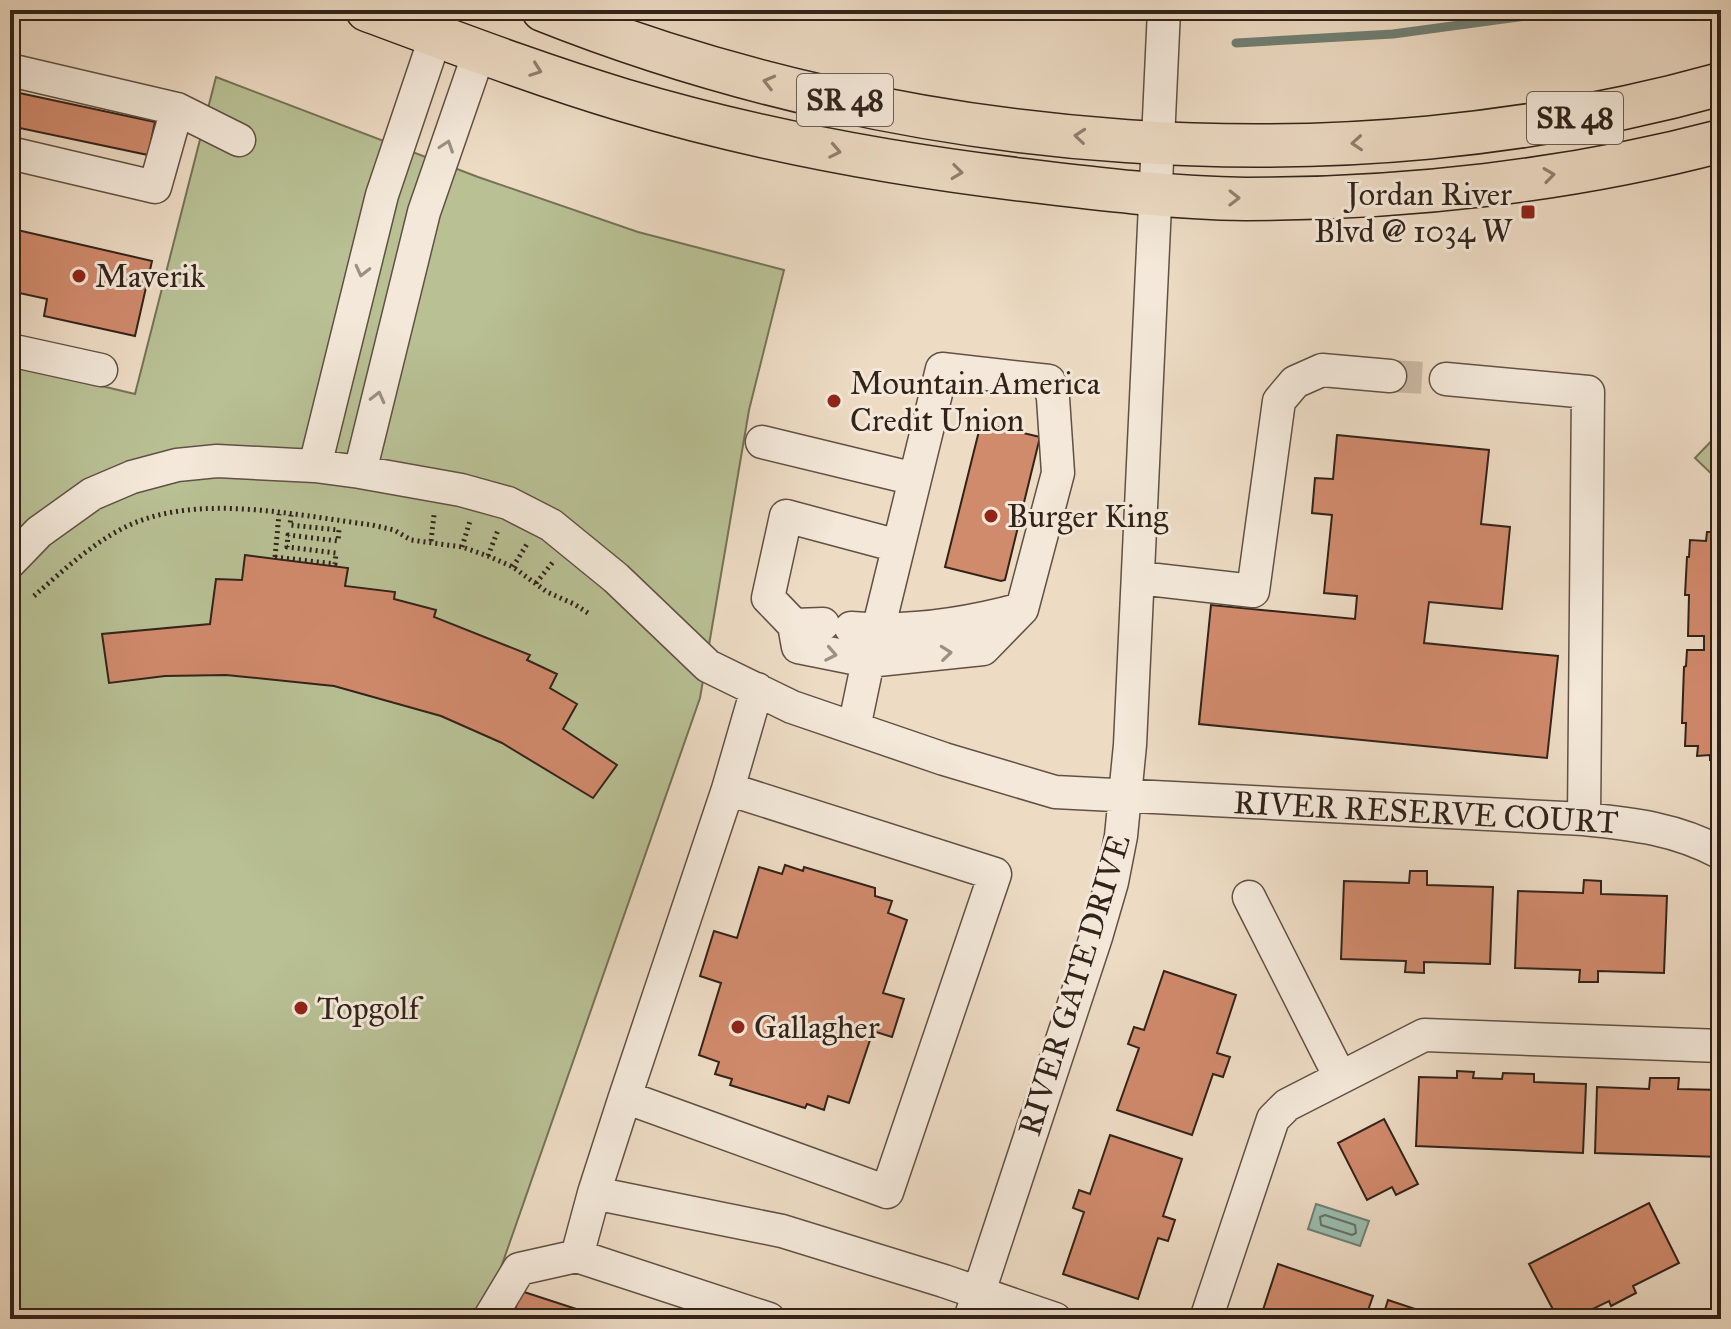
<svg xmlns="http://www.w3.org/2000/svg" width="1731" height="1329" viewBox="0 0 1731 1329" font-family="'IM FELL Great Primer',serif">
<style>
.green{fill:#b8c094;stroke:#757257;stroke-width:2}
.water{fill:#9abcae;stroke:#707f73;stroke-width:2}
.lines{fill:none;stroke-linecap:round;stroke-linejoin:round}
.shore{stroke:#667064;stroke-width:2}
.stream{stroke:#707f73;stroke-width:9}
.building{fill:#d08a6c;stroke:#32231a;stroke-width:2}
.minor-tunnel{stroke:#c8b6a2;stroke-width:32;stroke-dasharray:32 16;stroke-linecap:butt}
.minor-casing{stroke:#615144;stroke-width:35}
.major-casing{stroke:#32231a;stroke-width:45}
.path{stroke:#32231a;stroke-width:5;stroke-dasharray:2 4;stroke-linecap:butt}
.minor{stroke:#f3e8d9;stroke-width:32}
.major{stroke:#eddbc4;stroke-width:42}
.oneway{stroke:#907f6f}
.oneway2{stroke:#9c8f83}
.poi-dot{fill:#8f2418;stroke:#f3e8d9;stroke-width:3}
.labels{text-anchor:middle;stroke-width:6;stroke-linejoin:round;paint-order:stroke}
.shield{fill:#f3e8d9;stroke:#6c5e53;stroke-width:2}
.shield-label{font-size:30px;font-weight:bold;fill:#32231a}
.poi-label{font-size:32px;fill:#32231a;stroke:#f3e8d9;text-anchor:start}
.street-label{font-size:32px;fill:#32231a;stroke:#f3e8d9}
</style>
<rect width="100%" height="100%" fill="#eddbc4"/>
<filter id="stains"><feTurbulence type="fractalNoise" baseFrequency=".0025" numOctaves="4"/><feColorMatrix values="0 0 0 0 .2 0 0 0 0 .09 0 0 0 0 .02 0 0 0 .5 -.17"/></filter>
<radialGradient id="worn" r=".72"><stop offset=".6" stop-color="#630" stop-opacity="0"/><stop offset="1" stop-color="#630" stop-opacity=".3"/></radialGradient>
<path class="green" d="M216 77 478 177 638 232 784 270 749 410 700 698 483 1319H10V364L135 394Z
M1721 431V483L1695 458Z"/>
<path class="water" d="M1316 1204 1369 1221 1360 1246 1308 1229Z"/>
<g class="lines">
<path class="shore" d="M1325 1215 1355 1225 1356 1233 1352 1235 1321 1225 1320 1217Z"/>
<path class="stream" d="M1033 10 1089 11
M1236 43 1393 34 1571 10"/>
</g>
<path class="building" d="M10 91 155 122 148 155 10 126Z
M13 229 152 261 135 336 44 316 47 299 10 291V242Z
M981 423 1040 437 1005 580 1001 581 945 567Z
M1337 435 1489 450 1481 524 1510 527 1502 609 1429 602 1424 643 1558 656 1547 758 1199 724 1211 605 1355 619 1357 596 1324 593 1332 515 1312 513 1315 478 1333 479Z
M1707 532H1721V760H1710V755L1697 756 1698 746H1685L1686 723H1682L1684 667 1686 666 1687 650H1704V636H1688L1689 595H1685L1687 557H1689L1690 540 1706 541Z
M245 555 348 568 345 586 395 592 394 599 436 610 434 617 530 655 527 660 557 674 550 688 577 704 563 729 617 765 593 798 502 743 441 716 334 686 226 675 165 676 109 683 102 634 210 624 216 579 242 580Z
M785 865 803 871 804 867 875 888V896L892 901 888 913 907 920 883 993 904 999 892 1037 873 1031 849 1103 828 1096 824 1110 807 1104 805 1108 730 1085 732 1079 715 1074 719 1062 699 1055 721 983 700 976 714 931 737 938 759 867 782 874Z
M1410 871H1427V885L1493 887 1490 964 1424 962V973L1405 972 1406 961 1341 959 1344 881 1409 883Z
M1584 880 1601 881V894L1667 896 1664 973 1598 971V982H1579L1580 970 1515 968 1518 891 1583 893Z
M1164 971 1236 995 1217 1053 1230 1057 1223 1077 1213 1074 1192 1135 1117 1110 1139 1048 1128 1044 1134 1027 1144 1030Z
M1457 1071 1474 1072 1473 1078 1502 1079 1503 1073 1534 1074V1082L1586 1084 1583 1153 1416 1146 1419 1077 1457 1078Z
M1650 1078H1679L1678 1089 1721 1090V1157L1595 1153 1597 1087 1649 1089Z
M1384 1119 1418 1184 1396 1195 1392 1187 1367 1200 1338 1143Z
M1110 1135 1182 1159 1163 1216 1175 1220 1168 1241 1158 1238 1138 1299 1063 1274 1084 1212 1073 1208 1079 1190 1090 1194Z
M1649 1203 1679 1263 1633 1286 1636 1293 1611 1306 1609 1301 1572 1319H1558L1529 1264Z
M1278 1264 1373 1296 1365 1319H1260Z
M521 1291 607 1319H512Z
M1388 1300 1445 1319H1382Z"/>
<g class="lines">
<path class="minor-tunnel" d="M1390 376 1446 379"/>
<g class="minor-casing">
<path id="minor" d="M10 70 177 109 239 140
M10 153 155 187 177 109
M10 350 101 370
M1446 379 1588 392 1584 819
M762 442 915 479
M315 466 382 195 436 35
M360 472 424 212 480 50
M10 562 39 532 92 494 132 477 177 465 217 461 315 466 360 472 461 490 508 503 551 525 616 578 708 666 792 707 944 759 1055 792 1584 819C1633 824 1677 829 1721 853
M1139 578 1253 591 1279 401 1295 382 1322 370 1390 376
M794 625 823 624
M851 628C907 633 967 624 1022 609
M757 689 728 789 995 874 887 1192 625 1097 594 1193 782 1231 944 1281 1055 1319
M854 728 868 661 878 630 942 369 1049 381 1053 398 1058 473 1022 609 983 649 868 661 798 647 794 625 768 598 786 516 898 546
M1249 897 1340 1077
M625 1097 728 789
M594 1193 577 1256 769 1319
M489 1319 519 1269 577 1256
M970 1319 1096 937 1112 882 1121 836 1130 745 1164 10
M1206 1319 1273 1119 1287 1105 1424 1035 1721 1046"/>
</g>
<g class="major-casing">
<path id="major" d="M367 10C451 41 536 74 623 100 754 139 889 164 1024 180 1098 189 1172 198 1246 199 1403 199 1570 181 1721 141
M543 10C908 155 1342 190 1721 84"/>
</g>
<path class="path" d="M431 541 434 515
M462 547 470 521
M488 556 498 530
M275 557 335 564 336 553 287 547 288 535 338 541 339 530 290 525 291 515
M275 557 279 514
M513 567 527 544
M536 583 553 562
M34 596C66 568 104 532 145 519 213 496 302 516 372 525L394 530 411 540 462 547 488 556 513 567 547 592 574 604 591 615"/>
<use href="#minor" class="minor"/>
<use href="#major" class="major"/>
</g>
<defs><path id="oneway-chevron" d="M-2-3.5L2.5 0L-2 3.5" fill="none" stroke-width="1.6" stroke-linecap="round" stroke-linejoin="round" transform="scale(2)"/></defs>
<g class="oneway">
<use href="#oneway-chevron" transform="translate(536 70) rotate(20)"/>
<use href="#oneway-chevron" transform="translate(769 82) rotate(-166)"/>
<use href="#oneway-chevron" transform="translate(1080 136) rotate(-175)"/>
<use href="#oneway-chevron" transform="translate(1357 143) rotate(176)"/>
<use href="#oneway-chevron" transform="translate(835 151) rotate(11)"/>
<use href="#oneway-chevron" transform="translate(957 172) rotate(7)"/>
<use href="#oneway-chevron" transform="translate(1549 175) rotate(-8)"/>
<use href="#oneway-chevron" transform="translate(1234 198) rotate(1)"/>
</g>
<g class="oneway2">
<use href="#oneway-chevron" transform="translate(447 146) rotate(-71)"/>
<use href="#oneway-chevron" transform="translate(362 271) rotate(104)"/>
<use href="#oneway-chevron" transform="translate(378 397) rotate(-76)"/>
<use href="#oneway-chevron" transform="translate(946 653) rotate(-6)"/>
<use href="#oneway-chevron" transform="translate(831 654) rotate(11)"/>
</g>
<g class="poi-dot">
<rect x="1520" y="204" width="16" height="16" rx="4"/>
<circle cx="79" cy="276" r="8"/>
<circle cx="834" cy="401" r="8"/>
<circle cx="991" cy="516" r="8"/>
<circle cx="301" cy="1008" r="8"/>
<circle cx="738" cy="1027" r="8"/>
</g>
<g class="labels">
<g class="shield">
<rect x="797" y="74" width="96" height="52" rx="6"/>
<rect x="1527" y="92" width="96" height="52" rx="6"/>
</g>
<g class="shield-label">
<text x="845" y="110">SR 48</text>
<text x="1575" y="128">SR 48</text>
</g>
<g class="poi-label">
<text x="1512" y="205" text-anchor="end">Jordan River<tspan x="1512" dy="37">Blvd @ 1034 W</tspan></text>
<text x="95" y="287">Maverik</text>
<text x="850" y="394">Mountain America<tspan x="850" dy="37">Credit Union</tspan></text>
<text x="1007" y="527">Burger King</text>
<text x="317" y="1019">Topgolf</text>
<text x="754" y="1038">Gallagher</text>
</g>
<g class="street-label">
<text transform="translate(1426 812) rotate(3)" y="11">RIVER RESERVE COURT</text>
<text transform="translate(1074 985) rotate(-73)" y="11">RIVER GATE DRIVE</text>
</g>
</g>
<rect width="1731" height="1329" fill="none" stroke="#eddbc4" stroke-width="40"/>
<rect x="12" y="12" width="1707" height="1305" fill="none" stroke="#32231a" stroke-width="4"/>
<rect x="20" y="20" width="1691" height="1289" fill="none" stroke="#32231a" stroke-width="2"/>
<rect width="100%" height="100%" filter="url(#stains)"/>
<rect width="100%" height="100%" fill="url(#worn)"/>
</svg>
